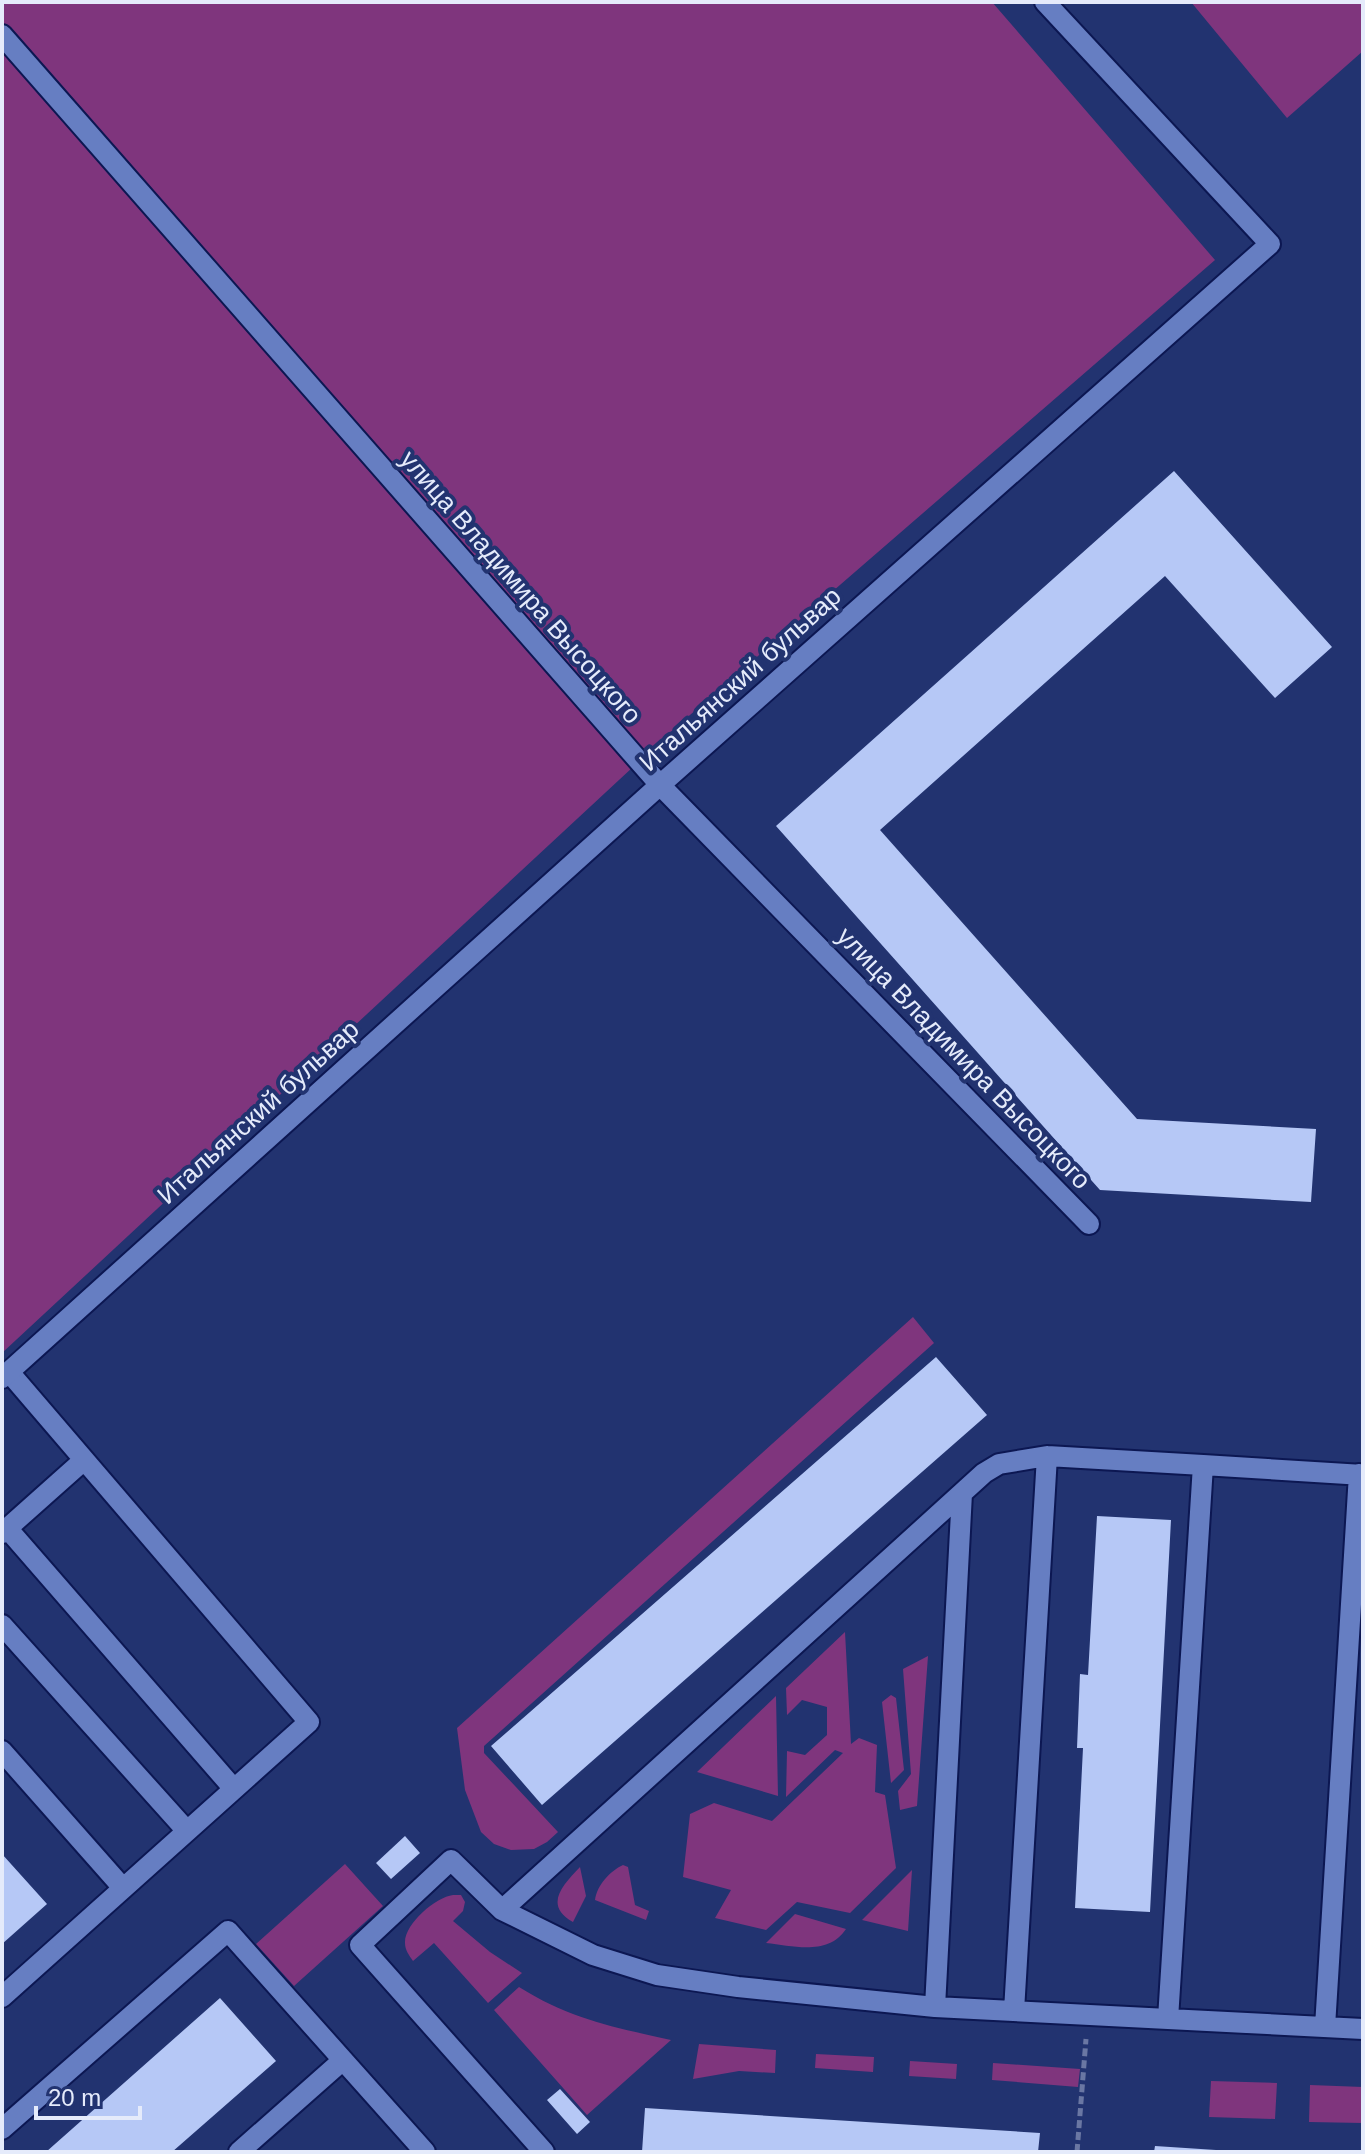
<svg xmlns="http://www.w3.org/2000/svg" width="1365" height="2154" viewBox="0 0 1365 2154" font-family="Helvetica,sans-serif">
<style>
.green{fill:#7f357d}
.building{fill:#b6c8f6}
.lines{fill:none;stroke-linecap:round;stroke-linejoin:round}
.service-casing{stroke:#0c1752;stroke-width:24}
.minor-casing{stroke:#0c1752;stroke-width:24}
.path{stroke:#6a77a3;stroke-width:5;stroke-dasharray:8 4;stroke-linecap:butt}
.service{stroke:#667ec2;stroke-width:20}
.minor{stroke:#667ec2;stroke-width:20}
.labels{text-anchor:middle;stroke-width:8;stroke-linejoin:round;paint-order:stroke}
.street-label{font-size:26px;fill:#e5ebfb;stroke:#223370}
</style>
<rect width="100%" height="100%" fill="#223370"/>
<path class="green" d="M2 2H992L1215 260 675 728 2 1353Z
M1191 2H1363V51L1287 118Z
M913 1317 934 1343 484 1746V1753L558 1832 547 1842 534 1849 511 1850 494 1844 481 1832 465 1790 457 1728Z
M845 1632 851 1744 859 1738 877 1745 875 1792 885 1795 896 1868 850 1913 797 1902 766 1930 715 1918 731 1890 683 1877 690 1814 714 1803 772 1821 843 1753 835 1750 786 1797 787 1751 805 1755 827 1735V1707L802 1700 787 1715 786 1688Z
M928 1656 917 1806 900 1810 898 1791 911 1774 903 1669Z
M891 1695 896 1698 904 1770 891 1783 882 1702Z
M776 1696 778 1796 697 1772Z
M345 1864 383 1906 294 1986 256 1944Z
M623 1865 628 1867 635 1905 649 1911 646 1920 595 1900C597 1885 610 1871 623 1865Z
M580 1867 586 1896 573 1922C543 1905 563 1885 580 1867Z
M912 1870 908 1931 862 1920Z
M453 1895H461L465 1902 463 1911 453 1921 490 1952 522 1973 488 2003 434 1943 413 1961C409 1955 405 1950 405 1943 404 1924 436 1897 453 1895Z
M795 1914 846 1929C828 1956 794 1946 766 1943Z
M519 1987C570 2019 613 2027 671 2040L587 2115 494 2010Z
M699 2044 776 2050 775 2073 739 2071 693 2079Z
M816 2054 874 2057 873 2072 815 2068Z
M910 2061 957 2064 956 2079 909 2076Z
M993 2063 1080 2069 1078 2087 992 2080Z
M1211 2081 1277 2083 1275 2119 1209 2117Z
M1310 2085 1363 2087V2123L1309 2122Z"/>
<path class="building" d="M1174 471 1332 647 1275 698 1165 576 880 830 1137 1119 1316 1129 1311 1202 1100 1190 776 826Z
M936 1357 987 1415 542 1805 491 1746Z
M1097 1516 1171 1520 1150 1912 1075 1908 1083 1748H1077L1080 1674 1088 1675Z
M405 1836 420 1853 391 1879 376 1863Z
M2 1854 47 1904 2 1944Z
M220 1998 276 2061 172 2152H46Z
M560 2089 590 2122 577 2134 547 2100Z
M645 2108 1040 2133 1038 2152H642Z
M1155 2146 1216 2150V2152H1154Z"/>
<g class="lines">
<g class="service-casing">
<path id="service" d="M1203 1465 1363 1475
M7 1528 234 1789
M2 1533 84 1460
M2 1625 187 1831
M2 1751 123 1888
M502 1910 962 1493 984 1473 999 1464 1047 1456 1203 1465 1168 2019
M2 1997 309 1722 9 1372
M935 2007 962 1493
M1014 2011 1047 1456
M1325 2027 1359 1474
M2 2129 228 1931 425 2152
M239 2152 343 2060
M544 2152 360 1945 451 1860 502 1910 593 1955 657 1975 738 1987 935 2007 1363 2029"/>
</g>
<g class="minor-casing">
<path id="minor" d="M2 35 660 785 1089 1224
M2 1378 660 785 1270 244 1045 2"/>
</g>
<path class="path" d="M1077 2152 1086 2039"/>
<use href="#service" class="service"/>
<use href="#minor" class="minor"/>
</g>
<g class="labels">
<g class="street-label">
<text transform="translate(521 587) rotate(49)" y="9">улица Владимира Высоцкого</text>
<text transform="translate(740 679) rotate(-42)" y="9">Итальянский бульвар</text>
<text transform="translate(964 1058) rotate(46)" y="9">улица Владимира Высоцкого</text>
<text transform="translate(258 1112) rotate(-42)" y="9">Итальянский бульвар</text>
</g>
</g>
<rect width="1365" height="2154" fill="none" stroke="#e5ebfb" stroke-width="8"/>
<path d="M36 2106v12h104v-12" fill="none" stroke="#e5ebfb" stroke-width="4"/>
<text x="48" y="2106" font-size="24" fill="#e5ebfb" stroke="#223370" stroke-width="6" paint-order="stroke">20 m</text>
</svg>
